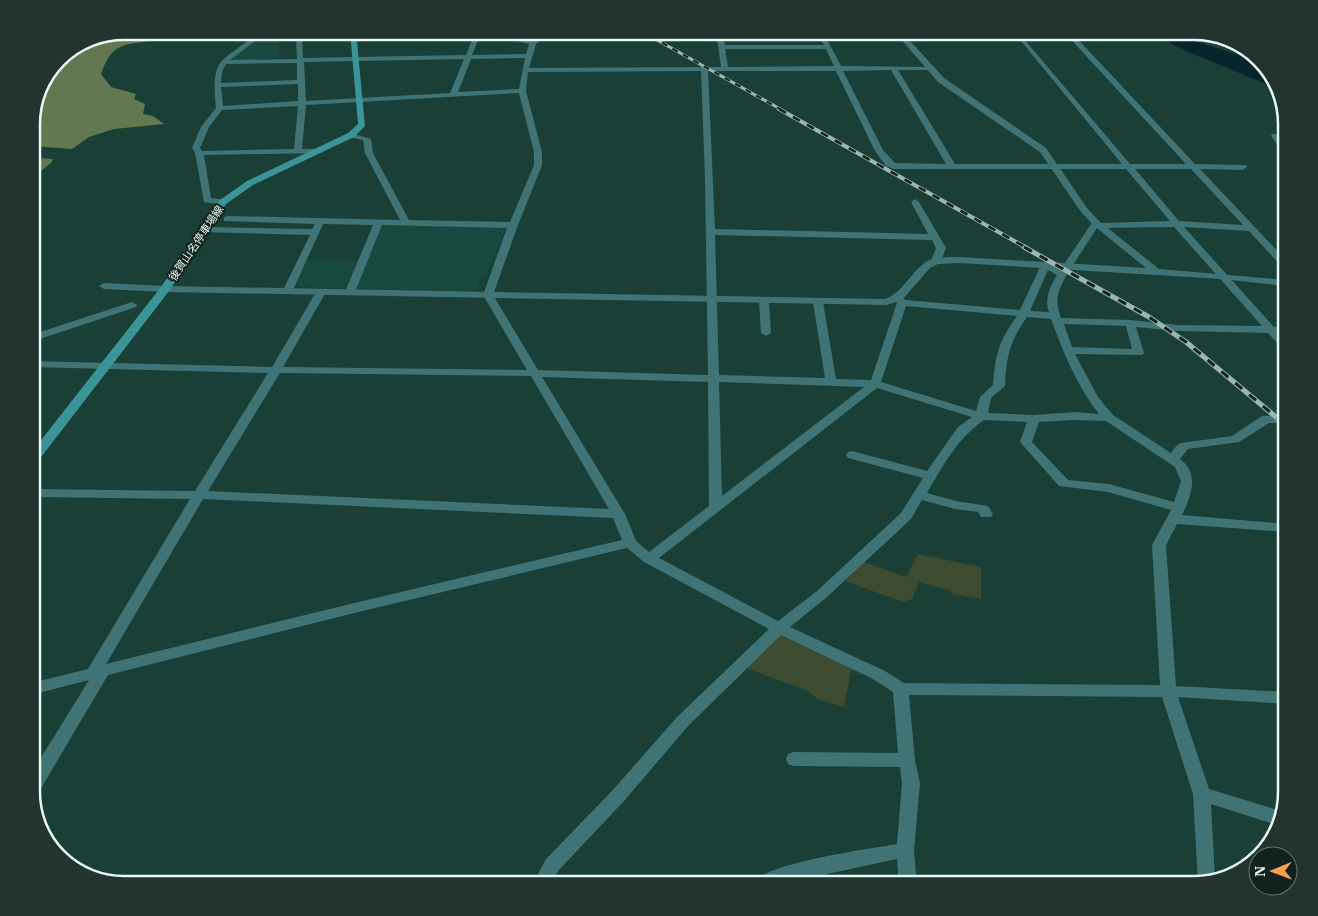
<svg xmlns="http://www.w3.org/2000/svg" width="1318" height="916" viewBox="0 0 1318 916" font-family="'IBM Plex Serif','Noto Sans JP',serif">
<style>
.built{fill:#17493e}
.green{fill:#3d4b30}
.forest{fill:#637851}
.water{fill:#07252e}
.lines{fill:none;stroke-linecap:round;stroke-linejoin:round}
.minor{fill:#407376;fill-rule:evenodd}
.tertiary{fill:#407376;fill-rule:evenodd}
.secondary{fill:#3b9598;fill-rule:evenodd}
.rail-far3-casing{stroke:#9db7b0;stroke-width:3}
.rail-far2-casing{stroke:#9db7b0;stroke-width:4}
.rail-far1-casing{stroke:#9db7b0;stroke-width:5}
.rail-casing{stroke:#9db7b0;stroke-width:5.5}
.rail-far3{stroke:#12221e;stroke-width:2;stroke-dasharray:6;stroke-linecap:butt}
.rail-far2{stroke:#12221e;stroke-width:2.5;stroke-dasharray:8;stroke-linecap:butt}
.rail-far1{stroke:#12221e;stroke-width:3;stroke-dasharray:9;stroke-linecap:butt}
.rail{stroke:#12221e;stroke-width:4;stroke-dasharray:12;stroke-linecap:butt}
.labels{text-anchor:middle;stroke-width:4;stroke-linejoin:round;paint-order:stroke}
.far-street-label{font-size:11px;fill:#e6faf4;stroke:#12221e}
.rim{fill:none;stroke:#e6faf4;stroke-width:2.5}
</style>
<rect width="100%" height="100%" fill="#193f36"/>
<path class="built" d="M262 35H278L279 60 228 61Z
M384 225 507 226 486 276H482L477 288 472 291 354 289 380 226Z
M307 259 359 261 347 288 293 287Z
M1140 309 1197 347 1257 397 1287 418V429L1192 349 1134 310Z"/>
<path class="green" d="M918 554 981 567V599L952 594 950 590 919 582 912 599 903 602 845 581 864 562 906 577Z
M780 631 852 667 844 707 819 700 808 691 743 667Z"/>
<path class="forest" d="M124 31H155L151 32 149 41C121 45 111 45 101 74L111 87 136 94 134 99 145 104 143 114 153 116 164 124 114 129 89 137 72 149 31 146V118L59 58 89 38Z
M31 158 53 159 51 163 31 179Z"/>
<path class="water" d="M1151 31H1177L1198 42 1260 62 1275 78 1278 89 1177 47Z"/>
<g class="lines">
<path class="minor" d="M259 31H493L532 41 544 31H551L536 44 529 68 721 67 716 31H722L725 45H824L819 36 808 31 824 34 841 66 932 67V69L930 70H898L955 164H1122L1016 35 1015 34 1018 32 1130 164H1186L1063 31H1070L1195 164 1246 165 1247 167 1243 170 1200 169 1287 261V270L1284 269 1249 231 1184 227 1274 327H1287V333H1280L1287 340V350L1283 349 1268 333 1178 331 1136 327 1144 353 1142 355 1075 354 1098 397 1113 415 1171 453 1177 445 1181 443 1232 436 1262 416 1287 415V423H1269L1239 442 1188 449 1180 459C1200 473 1191 497 1182 515L1287 524V532L1177 524 1166 545 1176 686 1287 692V704L1178 697 1209 789 1281 811 1277 825 1211 804 1215 879 1198 884 1193 794 1162 697 909 695 915 760 920 783 914 850 917 885H899L897 859 776 885H751C761 863 870 849 897 844L902 783 900 767 794 766 788 764 786 759 788 754 794 752 898 753 893 692 873 679 781 635 689 725 624 801 558 871 551 885H532L546 859 612 791 677 717 769 629 644 562 627 548 350 614 108 675 37 795 31 797V774L89 680 31 695V683L88 669 190 499 31 497V489L195 491 268 373 31 367V361L272 367 316 292 321 289 326 292 283 367 527 370 483 295 507 228 382 225 355 292 350 295 345 292 373 225 323 224 293 290 288 293 283 290 310 235 201 232 199 230 204 227 312 229 315 224 224 221V217L227 216 400 220 365 153 363 140 348 137V133H351L371 139 373 153 409 220 510 222 534 165V152L519 93 306 105 302 149H319L323 151 322 153 204 155 211 198 226 200 227 202 223 205 204 202 195 153 192 148 201 127 216 108C210 52 224 64 259 31ZM474 35 466 55 303 58 302 36ZM480 35H491L529 44 526 54 472 55ZM262 36H296L297 59 230 60ZM725 49H826L834 66 728 67ZM525 58 519 89 458 92 471 59ZM464 59 450 93 306 101 304 62ZM297 63V80L221 83 222 71 226 64ZM891 70 946 164 895 163 883 150 843 71ZM701 71 705 179 708 375 538 370 493 295 518 225 542 165V152L526 91 528 72ZM708 71H836L875 151 886 166 894 169H1126L1170 221 1100 223 1099 221H1093L1063 266 1065 268H1071L1097 228 1174 227 1262 326 1178 325 1130 320 1061 318C1054 299 1058 291 1067 274L1046 262 1041 265 1020 310 905 300 902 296H894L893 298 897 303 871 380 836 379 823 302 818 299 813 302 825 378 719 375 715 235 932 240 936 248 931 261 936 264 941 261 946 248 919 202 915 199 911 202 928 234 715 229ZM298 84V101L223 106 221 87ZM298 106 294 149 202 151 200 148 209 127 222 110ZM1135 169H1191L1243 225 1179 221ZM1048 270 1057 275C1050 287 1044 299 1049 312L1030 311ZM906 306 1017 316C999 341 995 355 993 385L980 397 976 411 881 382ZM1027 317 1051 319C1063 352 1077 386 1099 414L1075 412 1034 415 988 413 991 398 1005 386C1006 357 1010 341 1027 317ZM1064 324 1126 326 1132 349 1072 347ZM280 373 531 376 609 509 208 491ZM542 377 708 382 709 506 649 552 636 541 625 514ZM719 382 864 387 722 496ZM877 388 972 417 958 427 927 471 852 451 848 452 846 455 848 458 923 478 901 513 817 591 778 621 659 558ZM984 420 1027 422 1020 442 1059 486 1108 492 1171 510 1152 545 1160 685 904 683 885 671 790 627 827 597 911 519 922 500 955 509 978 512 981 517H991L993 514 988 506 956 501 927 493C944 464 956 440 984 420ZM1075 420 1106 421 1175 467 1181 481 1174 502 1109 484 1068 480 1032 442 1039 422ZM203 499 613 518 622 540 350 604 106 664Z
M1272 134H1278L1287 150V166L1283 164 1277 144 1271 136Z
M764 298 769 301 771 333 766 336 761 333 759 301Z
M132 302 137 305 136 307 31 342V335Z"/>
<path class="tertiary" d="M894 31H901L944 78 1046 148 1087 208 1099 221 1159 269 1287 280V286L1222 279 959 263 938 264 930 268 902 300 886 305 165 292 104 289 99 286 104 283 165 286 885 299C906 292 913 264 935 258 942 257 951 257 959 257L1146 268 1093 225 1081 212 1040 152 938 82Z"/>
<path class="secondary" d="M350 31H356L365 126 354 137 253 185 226 204 169 291 35 465 31 466V453L161 287 220 200 247 181 348 133 358 124Z"/>
<g class="rail-far3-casing">
<path id="rail-far3" d="M641 31 782 110"/>
</g>
<g class="rail-far2-casing">
<path id="rail-far2" d="M779 109 1027 248"/>
</g>
<g class="rail-far1-casing">
<path id="rail-far1" d="M1024 247 1149 317 1186 342 1282 422"/>
</g>
<g class="rail-casing">
<path id="rail" d="M1280 421 1287 426"/>
</g>
<use href="#rail-far3" class="rail-far3"/>
<use href="#rail-far2" class="rail-far2"/>
<use href="#rail-far1" class="rail-far1"/>
<use href="#rail" class="rail"/>
</g>
<g class="labels">
<g class="far-street-label">
<text transform="translate(196 243) rotate(-56)" y="4">後賀山名停車場線</text>
</g>
</g>
<path d="M0 0H1318V916H0ZM124 40H1194A84 84 0 0 1 1278 124V792A84 84 0 0 1 1194 876H124A84 84 0 0 1 40 792V124A84 84 0 0 1 124 40Z" fill="#23332f" fill-rule="evenodd"/>
<path class="rim" d="M124 40H1194A84 84 0 0 1 1278 124V792A84 84 0 0 1 1194 876H124A84 84 0 0 1 40 792V124A84 84 0 0 1 124 40Z"/>
<g transform="translate(1273 871) rotate(269)"><circle r="24" fill="#12221e" stroke="#677874"/>
<path d="M0-4L9 19L0 12L-9 19Z" fill="#f8a14a"/>
<text y="-8" font-size="14" font-weight="bold" text-anchor="middle" fill="#e6faf4">N</text>
</g>
</svg>
